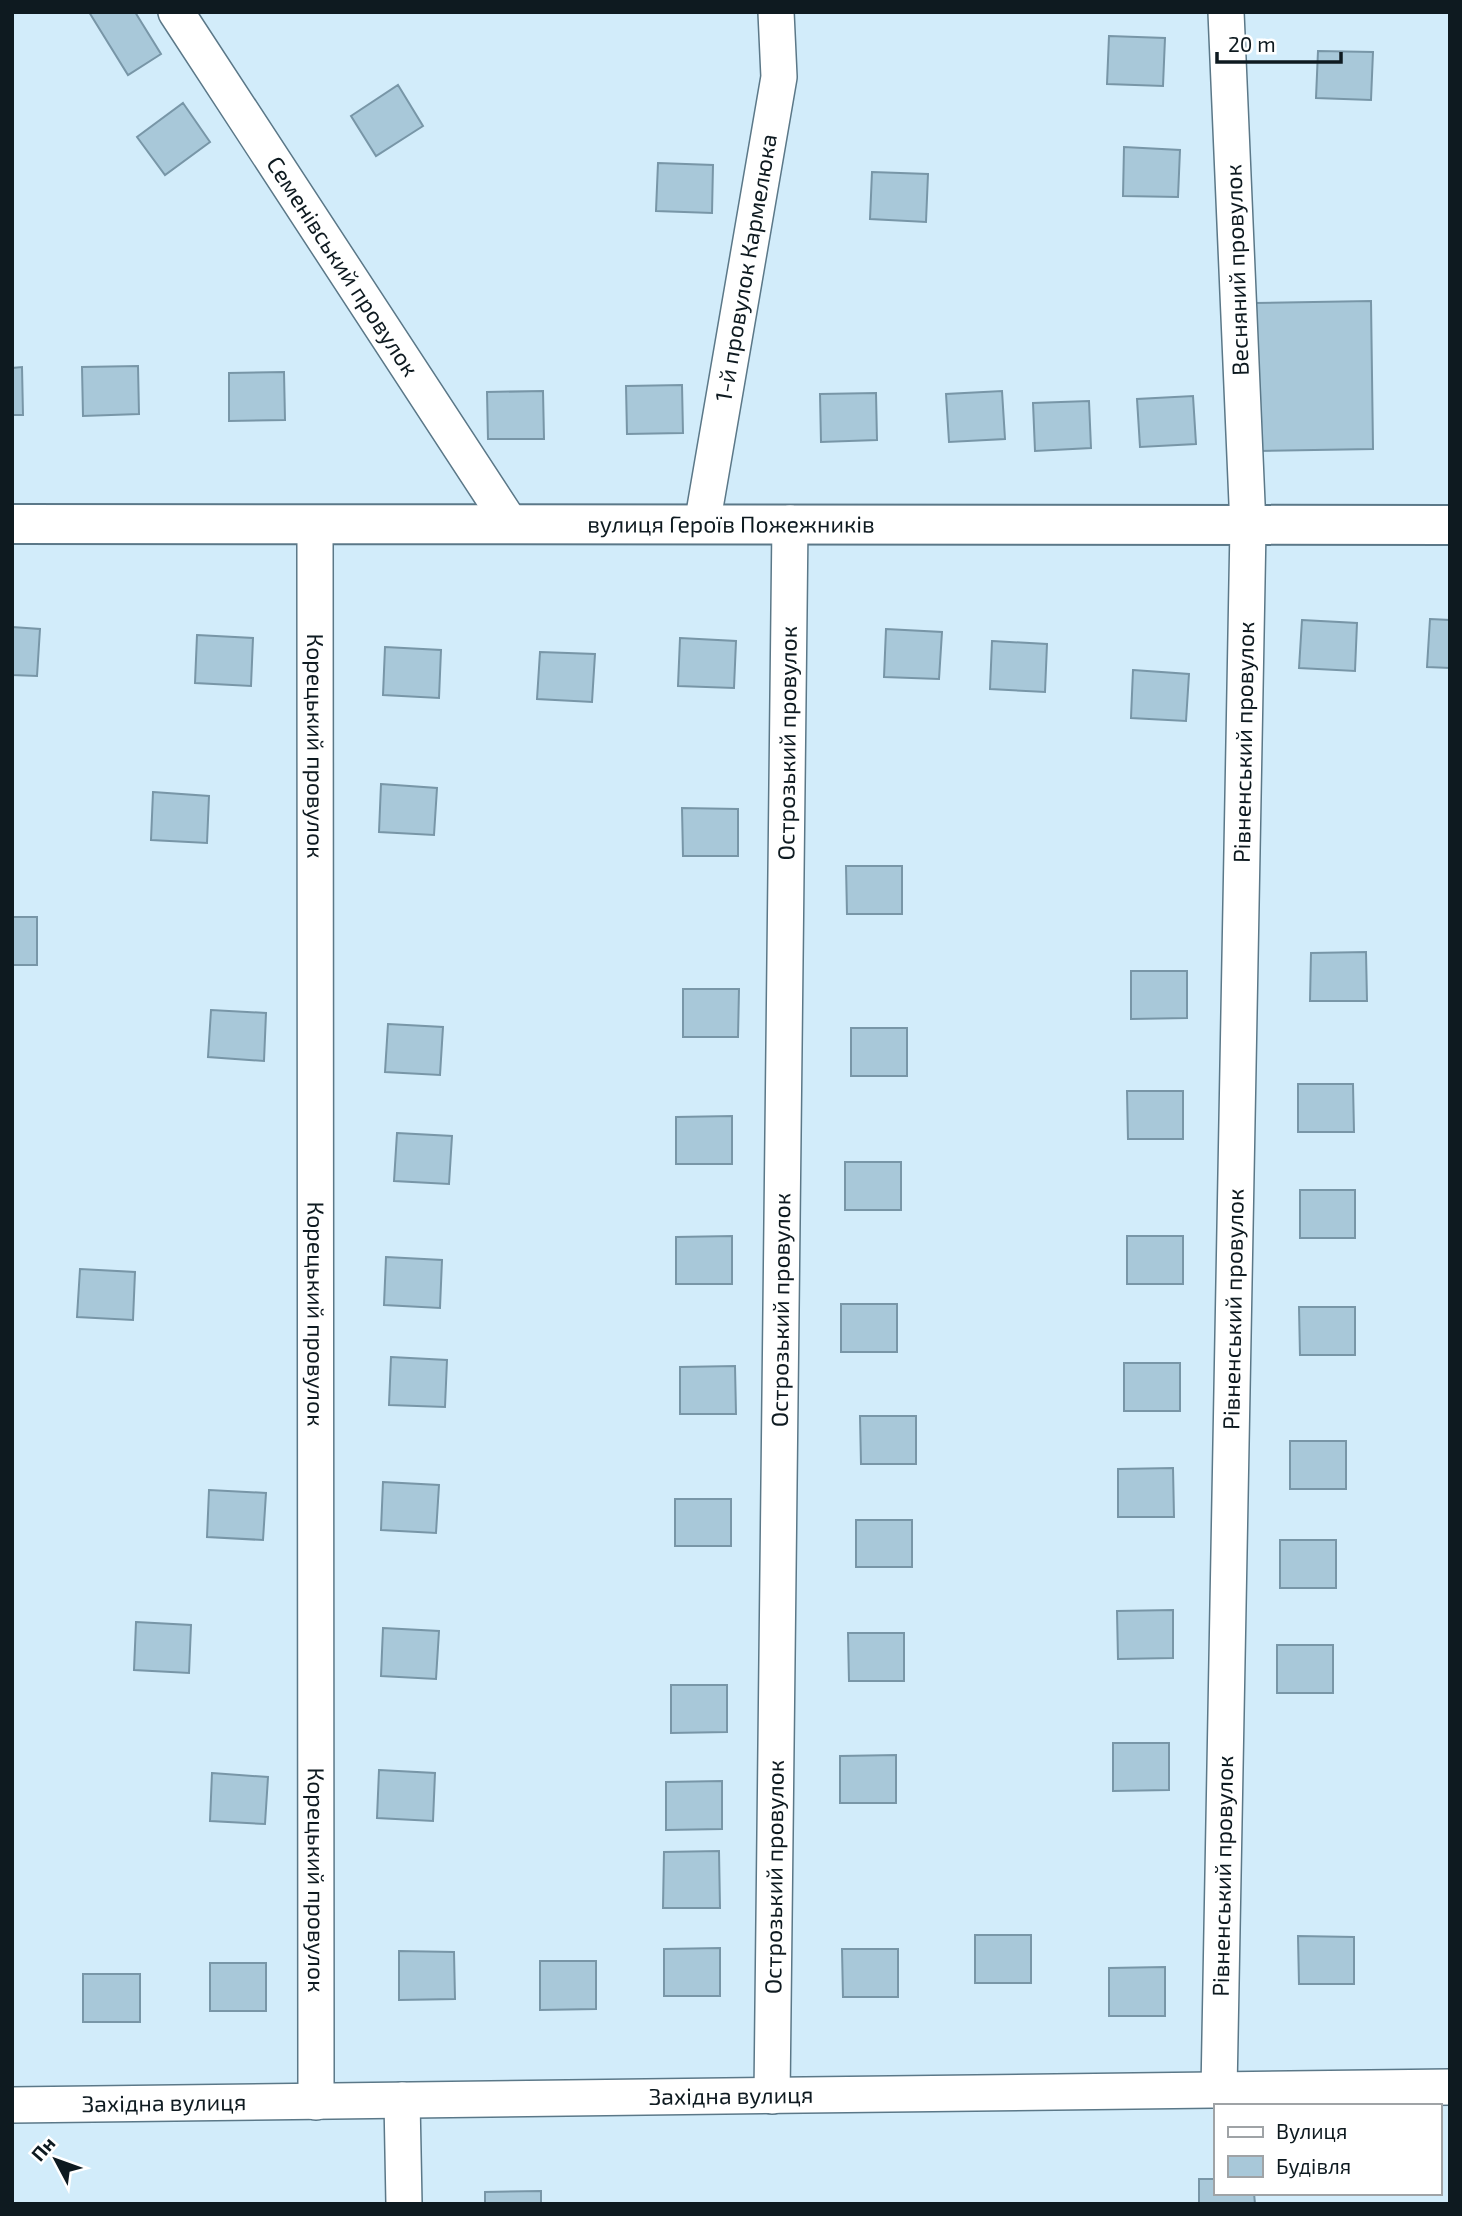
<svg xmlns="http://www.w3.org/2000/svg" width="1462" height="2216" viewBox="0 0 1462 2216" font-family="'Exo 2',sans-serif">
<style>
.building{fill:#a8c8d9;stroke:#7896a7;stroke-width:2}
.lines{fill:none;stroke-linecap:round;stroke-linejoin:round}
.street-casing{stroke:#5b7888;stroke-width:38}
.secondary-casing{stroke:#5b7888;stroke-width:42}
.street{stroke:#fff;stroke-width:35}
.secondary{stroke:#fff;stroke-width:38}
.labels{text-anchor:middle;stroke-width:7;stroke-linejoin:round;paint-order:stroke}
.street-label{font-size:23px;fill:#0e1a20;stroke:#fff}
</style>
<rect width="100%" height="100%" fill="#d2ecfa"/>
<path class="building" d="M89 12H135L161 54 128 75Z
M1109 36 1165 38 1163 86 1107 84Z
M1318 51 1373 52 1371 100 1316 98Z
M398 85 423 126 376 156 351 116Z
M183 103 210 142 165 175 137 137Z
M1124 147 1180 150 1178 197 1123 196Z
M658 163 713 165 712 213 656 211Z
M872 172 928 174 926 222 870 219Z
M1371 301 1373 449 1258 451 1256 303Z
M138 366 139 414 83 416 82 367Z
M22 367 23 415H12V368Z
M284 372 285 420 229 421V373Z
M682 385 683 433 627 434 626 386Z
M543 391 544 439H488L487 392Z
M1002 391 1005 439 949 442 946 394Z
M876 393 877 440 821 442 820 394Z
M1193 396 1196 444 1140 447 1137 399Z
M1089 401 1091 448 1035 451 1033 403Z
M1430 619 1450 620V668L1427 667Z
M1302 620 1357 623 1355 671 1299 668Z
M12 627 40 629 37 676 12 675Z
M886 629 942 632 939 679 884 677Z
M197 635 253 638 251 686 195 683Z
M680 638 736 641 734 688 678 686Z
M992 641 1047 644 1045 692 990 689Z
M385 647 441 650 439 698 383 695Z
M540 652 595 654 592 702 537 699Z
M1133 670 1189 674 1186 721 1131 718Z
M381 784 437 788 434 835 379 832Z
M153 792 209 796 207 843 151 840Z
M682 808 738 809V856H683Z
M846 866H902V914H847Z
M12 917H37V965H12Z
M1366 952 1367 1001H1310L1311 953Z
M1131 971H1187V1018L1131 1019Z
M683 989H739L738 1037H683Z
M211 1010 266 1013 264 1061 208 1057Z
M388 1024 443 1027 440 1075 385 1072Z
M851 1028H907V1076H851Z
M1298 1084H1353L1354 1132H1298Z
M1127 1091H1183V1139H1128Z
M732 1116V1164H676V1117Z
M397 1133 452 1136 449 1184 394 1181Z
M845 1162H901V1210H845Z
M1300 1190H1355V1238H1300Z
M732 1236V1284H676V1237Z
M1127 1236H1183V1284H1127Z
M386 1257 442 1260 440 1308 384 1305Z
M80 1269 135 1272 133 1320 77 1317Z
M841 1304H897V1352H841Z
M1299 1307H1355V1355H1300Z
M391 1357 447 1360 445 1407 389 1405Z
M1124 1363H1180V1411H1124Z
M735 1366 736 1414H680V1367Z
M860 1416H916V1464H861Z
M1290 1441H1346V1489H1290Z
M1173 1468 1174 1517H1118V1469Z
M383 1482 439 1485 436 1533 381 1530Z
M209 1490 266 1493 263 1540 207 1537Z
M675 1499H731V1546H675Z
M856 1520H912V1567H856Z
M1280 1540H1336V1588H1280Z
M1173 1610V1658L1118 1659 1117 1611Z
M136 1622 191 1625 189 1673 134 1670Z
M383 1628 439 1631 436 1679 381 1676Z
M848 1633H904V1681H849Z
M1277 1645H1333V1693H1277Z
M671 1685H727V1732L671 1733Z
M1113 1743H1169V1790L1113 1791Z
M896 1755V1803H840V1756Z
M379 1770 435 1773 433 1821 377 1818Z
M212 1773 268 1777 265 1824 210 1821Z
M722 1781V1829L666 1830V1782Z
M719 1851 720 1908H663L664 1852Z
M975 1935H1031V1983H975Z
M1298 1936 1354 1937V1984H1299Z
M720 1948V1996H664V1949Z
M842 1949H898V1997H843Z
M399 1951 454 1952 455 1999 399 2000Z
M540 1961H596V2009L540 2010Z
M210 1963H266V2011H210Z
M1165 1967V2016H1109V1968Z
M83 1974H140V2022H83Z
M1199 2179H1215V2193H1254L1255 2204H1199Z
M541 2191V2204H485V2192Z"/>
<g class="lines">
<g class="street-casing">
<g id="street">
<path id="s1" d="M176 12 510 523"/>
<path id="s2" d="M702 525 779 77 776 12"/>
<path id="s3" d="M315 526 316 2102"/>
<path id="s4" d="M1219 2091 1248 527 1226 12"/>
<path id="s5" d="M772 2096 790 523"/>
<path d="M402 2100 404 2204"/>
<path id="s6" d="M12 2105 1450 2087"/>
</g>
</g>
<g class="secondary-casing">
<g id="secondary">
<path id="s7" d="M12 524 1450 525"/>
</g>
</g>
<use href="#street" class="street"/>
<use href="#secondary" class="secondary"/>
</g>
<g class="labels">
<g class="street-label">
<text dy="8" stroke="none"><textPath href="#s1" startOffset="304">Семенівський провулок</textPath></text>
<text dy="8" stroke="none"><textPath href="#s2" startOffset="261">1-й провулок Кармелюка</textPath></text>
<text transform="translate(1237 270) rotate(-92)" y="8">Весняний провулок</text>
<text dy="8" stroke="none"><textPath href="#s7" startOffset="719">вулиця Героїв Пожежників</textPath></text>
<text dy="8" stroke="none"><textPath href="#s4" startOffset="1349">Рівненський провулок</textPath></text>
<text dy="8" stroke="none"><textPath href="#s5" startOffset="1353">Острозький провулок</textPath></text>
<text dy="8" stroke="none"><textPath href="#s3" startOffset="220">Корецький провулок</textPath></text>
<text dy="8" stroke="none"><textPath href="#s4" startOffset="782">Рівненський провулок</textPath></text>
<text dy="8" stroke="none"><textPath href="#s5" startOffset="786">Острозький провулок</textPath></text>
<text dy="8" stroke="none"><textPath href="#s3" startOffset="788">Корецький провулок</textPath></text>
<text dy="8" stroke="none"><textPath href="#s4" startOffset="215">Рівненський провулок</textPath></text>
<text dy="8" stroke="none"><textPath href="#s5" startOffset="219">Острозький провулок</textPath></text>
<text dy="8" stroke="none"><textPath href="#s3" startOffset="1354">Корецький провулок</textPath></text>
<text dy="8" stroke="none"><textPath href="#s6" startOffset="719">Західна вулиця</textPath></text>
<text dy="8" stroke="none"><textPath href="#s6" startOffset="152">Західна вулиця</textPath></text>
</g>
</g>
<rect width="1462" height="2216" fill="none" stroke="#0e1a20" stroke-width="28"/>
<rect x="1214" y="2104" width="228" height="91" fill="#ffffff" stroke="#9fa3a6" stroke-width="2"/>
<rect x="1228" y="2127" width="35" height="10" fill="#ffffff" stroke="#9fa3a6" stroke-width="2"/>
<text x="1276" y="2139" font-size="21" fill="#0e1a20">Вулиця</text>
<rect x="1228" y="2156" width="35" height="21" fill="#a8c8d9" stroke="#9fa3a6" stroke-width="2"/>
<text x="1276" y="2174" font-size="21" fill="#0e1a20">Будівля</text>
<g transform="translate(56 2160) rotate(311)" stroke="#ffffff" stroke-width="5" paint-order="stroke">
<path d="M0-5L12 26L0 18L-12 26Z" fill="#0e1a20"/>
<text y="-10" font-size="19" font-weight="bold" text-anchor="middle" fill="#0e1a20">Пн</text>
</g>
<path d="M1217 52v10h124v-10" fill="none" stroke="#0e1a20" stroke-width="3.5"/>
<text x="1228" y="52" font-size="21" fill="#0e1a20" stroke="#ffffff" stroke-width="5" paint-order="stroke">20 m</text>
</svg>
